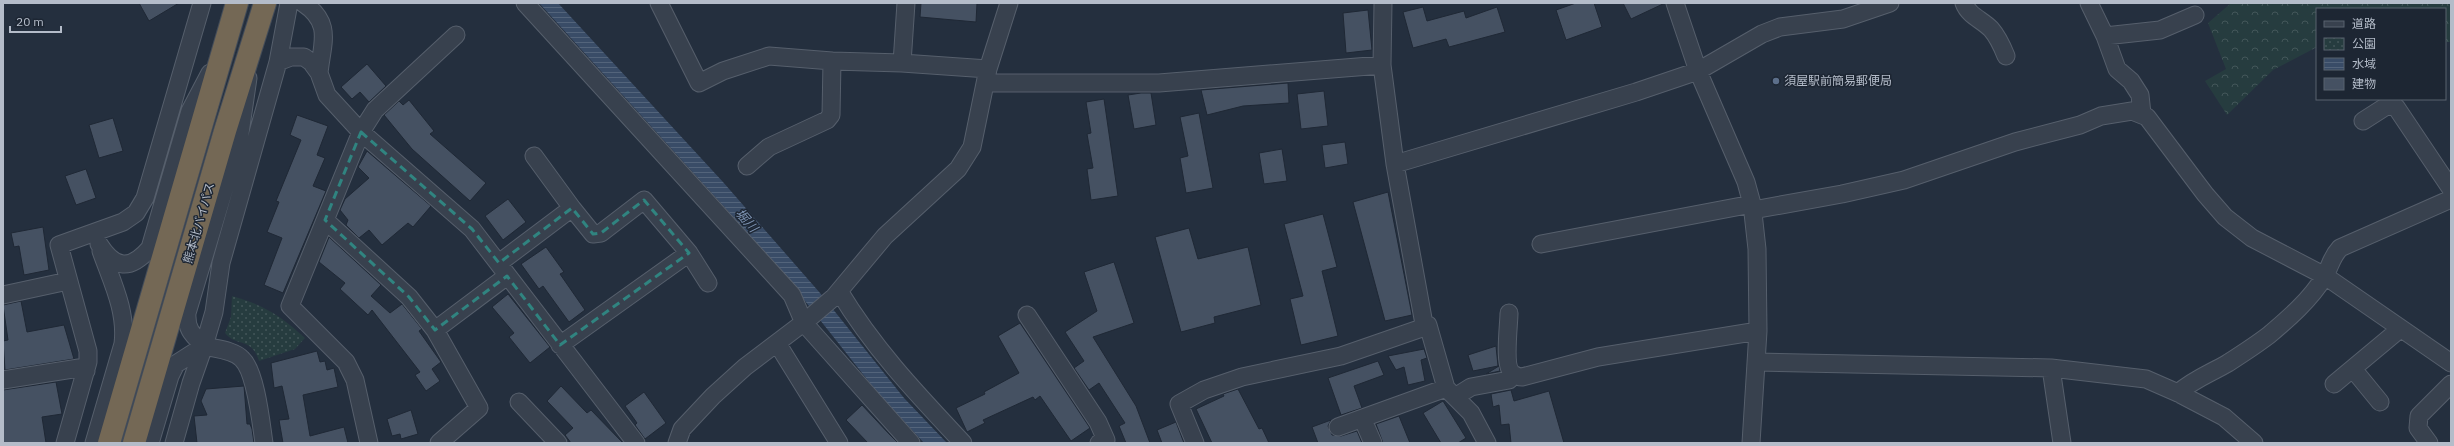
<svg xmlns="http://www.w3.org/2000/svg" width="2454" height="446" viewBox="0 0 2454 446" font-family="'IBM Plex Sans','Noto Sans JP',sans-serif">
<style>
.forest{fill:url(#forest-crowns)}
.park{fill:url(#park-dots)}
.water{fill:url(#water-rules)}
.building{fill:#455162;stroke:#1f2835}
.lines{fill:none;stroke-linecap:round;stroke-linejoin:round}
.minor-casing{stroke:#565f6c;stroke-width:19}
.highway-casing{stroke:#434c59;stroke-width:24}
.minor{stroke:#38414e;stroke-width:17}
.highway{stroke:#746855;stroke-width:22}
.marked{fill:none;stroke:#308480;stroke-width:3;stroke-dasharray:8 5;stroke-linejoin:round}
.service-dot{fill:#5c6f8a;stroke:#1d2633;stroke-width:1.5}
.labels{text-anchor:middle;stroke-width:3;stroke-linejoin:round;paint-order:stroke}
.poi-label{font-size:12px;fill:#b4bcc9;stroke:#1d2633;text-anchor:start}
.street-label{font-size:12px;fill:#b4bcc9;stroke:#1d2633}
.water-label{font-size:13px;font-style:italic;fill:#7c92b1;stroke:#1d2633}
</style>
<defs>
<pattern id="forest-crowns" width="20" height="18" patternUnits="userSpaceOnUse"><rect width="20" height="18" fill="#263c3f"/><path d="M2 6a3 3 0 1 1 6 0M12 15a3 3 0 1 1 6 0" fill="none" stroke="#435659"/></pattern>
<pattern id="park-dots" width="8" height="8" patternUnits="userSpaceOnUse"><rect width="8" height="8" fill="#263c3f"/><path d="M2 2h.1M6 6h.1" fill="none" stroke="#435659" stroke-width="1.8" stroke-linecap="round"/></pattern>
<pattern id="water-rules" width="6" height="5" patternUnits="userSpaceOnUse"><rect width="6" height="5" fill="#394c67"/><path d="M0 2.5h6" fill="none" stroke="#53647b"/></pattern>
</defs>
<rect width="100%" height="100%" fill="#242f3e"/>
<path class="forest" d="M2231 3H2451V42H2445V9H2317V47L2273 70 2227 115 2205 81 2226 69 2208 23Z"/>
<path class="park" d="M232 296C264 305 281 316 305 338L295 349 259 361C251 336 237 348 225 333L231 317Z"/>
<path class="water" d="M539 3H558L723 182 820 293 904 398 947 443H924L877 392 805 301 728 211Z"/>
<path class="building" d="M139 3H179L149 21Z
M921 3H977L976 22 920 17Z
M1576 3H1594L1602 27 1566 40 1556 10Z
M1623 3H1665L1631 19Z
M1423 7 1427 21 1464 11 1466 18 1497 7 1505 32 1449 47 1446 39 1413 48 1403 12Z
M1368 10 1372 50 1346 53 1343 13Z
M367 64 386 86 369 102 360 92 352 99 341 87Z
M1288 83 1289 103 1243 106 1207 115 1201 90Z
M1324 91 1328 126 1301 129 1297 94Z
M1141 93H1151L1156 125 1134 129 1128 95Z
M1104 99 1118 196 1091 200 1087 169 1093 168 1087 134 1091 133 1086 102Z
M409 100 434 131 430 134 486 183 470 201 412 149 384 115 399 101 403 105Z
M1199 113 1213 188 1186 193 1180 158 1188 156 1180 117Z
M297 115 328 126 317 155 325 158 313 186 326 191 283 293 264 285 282 238 267 232 279 202 276 201 301 140 290 135Z
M113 118 123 151 99 158 89 125Z
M1345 142 1348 164 1325 168 1322 145Z
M1282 149 1287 181 1264 184 1259 153Z
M367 151 431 206 413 227 408 223 382 245 369 230 359 238 346 225 348 220 340 210 345 199 369 178 358 167Z
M86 169 96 198 76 205 65 176Z
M1388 192 1412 315 1385 321 1353 202Z
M508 199 526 222 503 240 485 216Z
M1323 214 1337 267 1322 271 1338 336 1301 345 1290 299 1303 296 1284 224Z
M43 227 49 270 24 275 19 246 14 247 11 233Z
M1189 228 1198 259 1248 247 1261 305 1214 317 1215 323 1181 332 1155 237Z
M329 237 381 285 371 296 390 313 402 304 422 329 419 331 441 362 432 369 440 381 426 391 415 375 420 372 372 310 368 315 340 289 345 283 319 262Z
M546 247 564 272 560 274 585 310 569 322 543 286 539 289 521 264Z
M1114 262 1134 323 1093 337 1136 406 1150 443H1126L1119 426 1125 423 1099 383 1089 390 1074 368 1084 361 1065 332 1097 311 1084 272Z
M508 294 550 347 530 363 509 337 514 333 492 307Z
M21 301 27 332 64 325 74 359 5 370 3 341 8 340 3 305Z
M1020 323 1090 428 1071 441 1040 396 1035 400 1033 397 983 420 985 423 967 432 956 408 985 394 984 392 1019 373 998 336Z
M1496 346 1498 366 1473 371 1468 355Z
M1424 349 1427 358 1421 360 1425 381 1408 385 1404 367 1396 370 1388 356Z
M317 351 320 362 325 361 327 370 334 368 338 387 303 395 310 436 344 427 348 443H283L279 420 289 419 282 386 274 388 271 363Z
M1378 361 1384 375 1354 386 1362 408 1341 415 1328 378Z
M1499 366 1500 371 1486 374Z
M56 382 62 414 42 417 46 443H3V390Z
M244 386 247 424H250L252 429 254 443H197L194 416 207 415 201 401 206 389Z
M561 386 587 413 591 410 623 443H571L565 435 573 428 547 401Z
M1238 389 1259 429 1262 428 1269 443H1212L1196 409 1224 396 1223 394Z
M1511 390 1514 401 1549 391 1564 443H1511L1509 424 1501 425 1499 405 1493 407 1491 394Z
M644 392 666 423 645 439 635 425 637 423 625 406Z
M1443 401 1466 438 1458 443H1441L1423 413Z
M862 405 890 435 898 443H868L846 420Z
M411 410 418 434 401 439 400 434 392 436 387 419Z
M1399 416 1410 443H1383L1376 424Z
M1331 420 1328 426 1332 435 1341 436 1357 431 1362 443H1318L1312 427Z
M1176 422 1184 443H1162L1157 430Z"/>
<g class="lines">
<g class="minor-casing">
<path id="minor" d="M303 3C333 23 322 43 319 73
M525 3 792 295 804 323 911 443
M659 3 699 83 723 71 769 56 832 61
M906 3 902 63 988 69
M1675 3 1698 71 1746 182 1752 204 1757 249 1758 331 1751 443
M1964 3C1969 16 1981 19 1991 29 1998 37 2002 46 2006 56
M2089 3 2105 36 2117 69 2131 81 2140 95 2142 114
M2105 36 2160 30 2195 15
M278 62 291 57H304L311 62 319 73 327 95 361 132 472 229 636 443
M1382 65 1383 3
M986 83H1159L1382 65 1395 164 1424 324 1428 325 1446 388 1471 413 1487 443
M2363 121 2388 105 2396 107 2451 189
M1395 164 1636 92 1698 71 1762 34 1780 27 1843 19 1890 3
M747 166 769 147 827 120 831 115 832 61 902 63
M572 208 593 234 601 233 644 200 689 253 708 283
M1753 210 1842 194 1904 180 2015 142 2080 125 2101 116 2132 111 2147 117 2205 194 2225 217 2252 238 2325 276 2451 363
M325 220 409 297 435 330 507 276
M99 244C115 269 130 271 150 248L190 111 210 73
M1541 244 1752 204
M499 263 572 208 534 156
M839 291C874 349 917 394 963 443
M3 295 68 281
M1509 313C1509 325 1503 367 1513 374 1516 376 1520 377 1522 377L1598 357 1758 331
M1027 315 1098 422 1106 440 1099 443
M435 330 479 408 439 443
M777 343 839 443
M560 345 689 253
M204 346C193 335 186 330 187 313L239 140 248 78
M1757 362 2051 368 2146 379 2178 393 2224 417 2254 443
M2051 368 2062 443
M2353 369 2380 402
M3 380 79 368 86 371
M2334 384 2400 329
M2178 393C2194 379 2211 373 2228 363 2242 354 2256 345 2269 335 2288 319 2311 299 2324 277 2331 266 2330 259 2340 248L2451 199
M1455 397 1471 387 1509 380 1514 375
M519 402 558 443
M1363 420 1373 443
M1338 427 1446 388
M65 443 88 362V351L59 245 123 222 136 213 145 198 202 3
M94 443 123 344C127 311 112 282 101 251
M150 443 170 376 176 364 204 346 214 312 221 263 278 62 289 3
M174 443 191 383 204 346C216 349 234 350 242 359 256 372 261 423 264 443
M369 443 355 380 346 362 290 306 361 132 375 110 456 35
M677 443 682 429 713 396 745 367 807 320 834 297 885 236 958 169 972 147 988 69 1009 3
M1195 443 1179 404 1204 390 1242 377 1341 356 1419 329 1424 324
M2429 443 2418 428 2419 416 2451 384"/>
</g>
<g class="highway-casing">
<path id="highway" d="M109 443 237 3
M134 443 225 131 265 3"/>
</g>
<use href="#minor" class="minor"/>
<use href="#highway" class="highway"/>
</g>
<path class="marked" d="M361 132 472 229 499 263 572 208 593 234 601 233 644 200 689 253 560 345 507 276 435 330 409 297 325 220Z"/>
<circle class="service-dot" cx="1776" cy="81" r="4"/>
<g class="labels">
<g class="poi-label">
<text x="1784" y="85">須屋駅前簡易郵便局</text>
</g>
<g class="street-label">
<text transform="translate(199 223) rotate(-74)" y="4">熊本北バイパス</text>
</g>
<g class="water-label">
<text transform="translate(747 220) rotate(49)" y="5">堀川</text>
</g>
</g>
<rect width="2454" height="446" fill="none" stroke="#b4bcc9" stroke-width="8"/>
<rect x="2316" y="8" width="130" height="92" fill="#1d2633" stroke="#59626f"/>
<rect x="2324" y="21" width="20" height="6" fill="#38414e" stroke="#59626f"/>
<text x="2352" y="28" font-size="12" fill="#b4bcc9">道路</text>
<rect x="2324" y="38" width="20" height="12" fill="url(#park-dots)" stroke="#59626f"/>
<text x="2352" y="48" font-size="12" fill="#b4bcc9">公園</text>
<rect x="2324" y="58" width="20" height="12" fill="url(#water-rules)" stroke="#59626f"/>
<text x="2352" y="68" font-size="12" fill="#b4bcc9">水域</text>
<rect x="2324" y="78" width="20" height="12" fill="#455162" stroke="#59626f"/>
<text x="2352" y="88" font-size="12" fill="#b4bcc9">建物</text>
<path d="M10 26v6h51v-6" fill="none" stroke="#b4bcc9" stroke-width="2"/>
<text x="16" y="26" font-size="12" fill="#b4bcc9" stroke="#1d2633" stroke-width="3" paint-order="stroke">20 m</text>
</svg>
